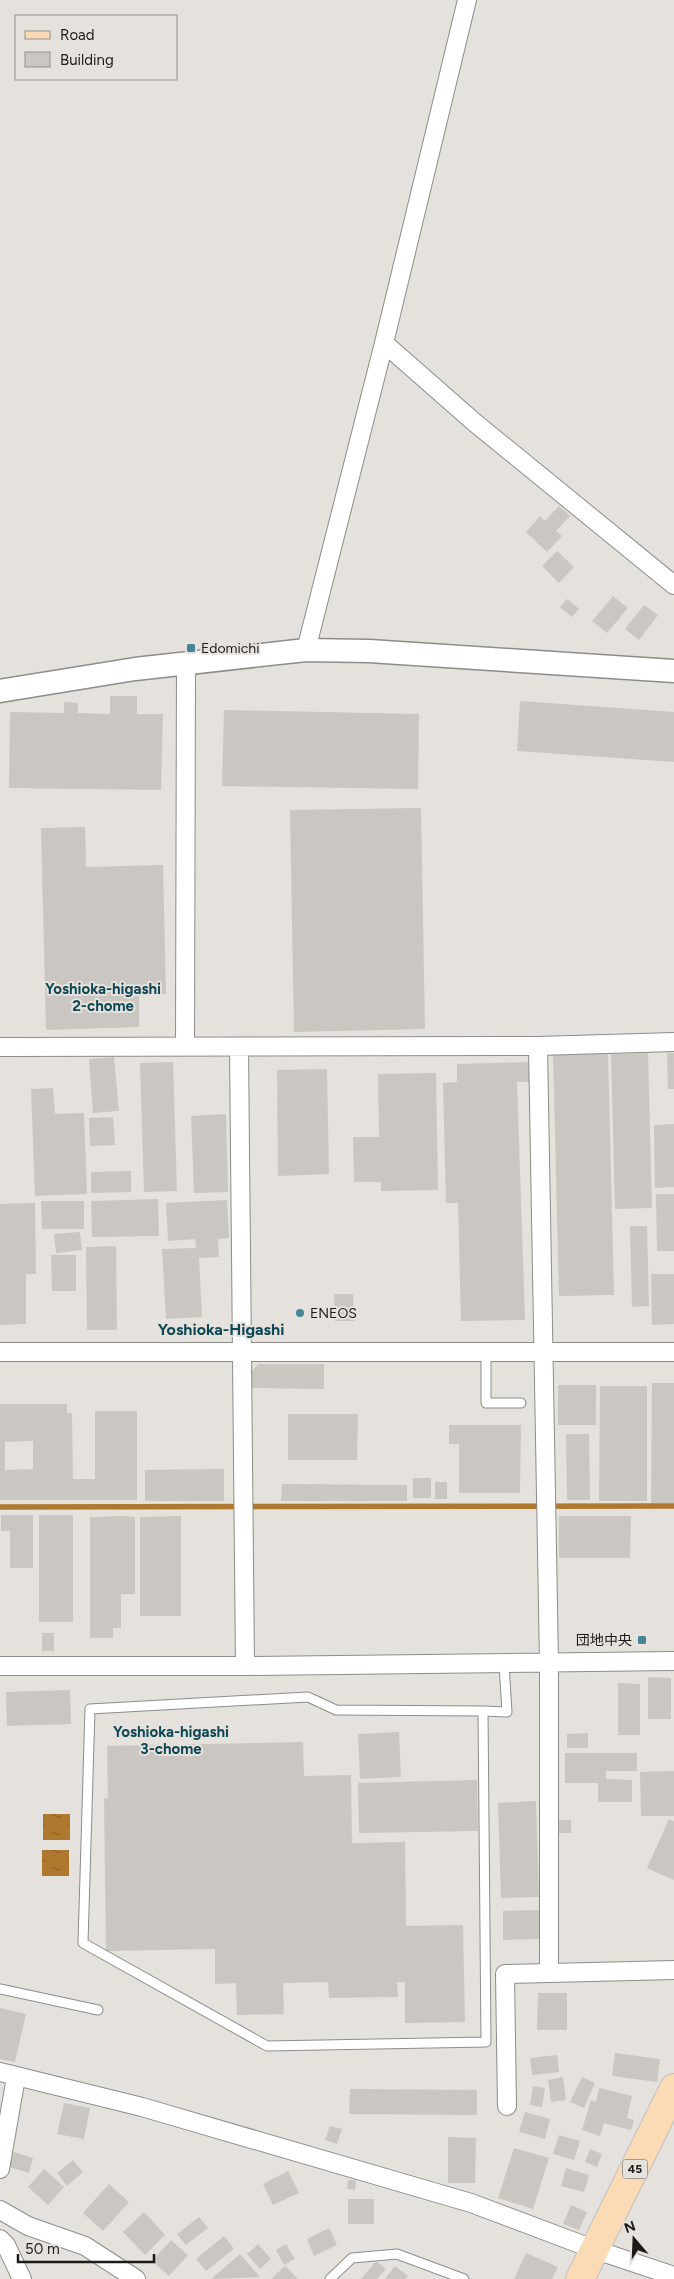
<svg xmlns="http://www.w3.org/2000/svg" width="674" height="2279" viewBox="0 0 674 2279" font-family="Figtree,'Noto Sans JP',sans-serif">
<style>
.water{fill:url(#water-ripples)}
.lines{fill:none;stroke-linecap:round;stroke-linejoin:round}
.stream{stroke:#af782f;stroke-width:5.5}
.building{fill:#cac6c1;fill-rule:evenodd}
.service-casing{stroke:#8f8c88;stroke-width:11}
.minor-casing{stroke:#8f8c88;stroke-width:20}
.tertiary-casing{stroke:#8f8c88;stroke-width:25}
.primary-casing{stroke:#bfbfbf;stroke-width:30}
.service{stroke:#fff;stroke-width:9}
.minor{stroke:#fff;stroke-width:18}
.tertiary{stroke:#fff;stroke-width:22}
.primary{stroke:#fbdbb6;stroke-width:28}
.poi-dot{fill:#448598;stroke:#e5e1dc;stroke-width:2}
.labels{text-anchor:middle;stroke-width:4;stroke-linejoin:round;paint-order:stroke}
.shield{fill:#e5e1dc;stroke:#585654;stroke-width:1}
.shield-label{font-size:12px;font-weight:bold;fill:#1c1b19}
.poi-label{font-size:14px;fill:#1c1b19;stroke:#e5e1dc;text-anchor:start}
.neighbourhood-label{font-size:15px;font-weight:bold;fill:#0f4755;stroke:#e5e1dc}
.quarter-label{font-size:16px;font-weight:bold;fill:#0f4755;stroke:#e5e1dc}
</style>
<defs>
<pattern id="water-ripples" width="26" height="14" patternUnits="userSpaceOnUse" patternTransform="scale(1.25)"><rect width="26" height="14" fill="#af782f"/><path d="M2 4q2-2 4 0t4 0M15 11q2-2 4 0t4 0" fill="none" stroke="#8e6227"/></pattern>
</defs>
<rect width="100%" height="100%" fill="#e5e1dc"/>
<path class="water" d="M43 1814H70V1840H43Z
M42 1850H69V1876H42Z"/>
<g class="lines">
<path class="stream" d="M0 1507 674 1506"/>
</g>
<path class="building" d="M559 506 570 516 556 531 562 536 547 552 526 532 540 516 545 521Z
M557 551 574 567 559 583 542 566Z
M613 596 628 608 607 633 592 621Z
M567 599 579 609 572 617 560 607Z
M644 605 658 615 639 640 625 629Z
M110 696H137V714H163L161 790 9 788 10 712 64 713V702L78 703V713L110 714Z
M520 701 674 712V762L517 751Z
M224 710 419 714 418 789 222 786Z
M421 808 425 1029 294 1032 290 810Z
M85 827 86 867 163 865 166 994 139 995V1027L46 1030 41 828Z
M608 1053 614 1295 559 1296 553 1055Z
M648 1053 652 1208 615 1209 611 1054Z
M667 1053H674V1089H668Z
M114 1057 119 1111 93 1113 89 1059Z
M173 1062 177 1191 144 1192 140 1063Z
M533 1062 534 1082H517L525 1320 461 1321 458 1203H446L443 1083 457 1082V1064Z
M327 1069 329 1174 278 1176 277 1070Z
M436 1073 438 1190 381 1191V1182H354L353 1137H379L378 1074Z
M53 1088 55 1114 84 1113 87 1194 35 1196 31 1089Z
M226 1114 228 1192 194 1193 191 1116Z
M113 1117 115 1145 90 1146 89 1118Z
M674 1124V1187L655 1188 654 1125Z
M131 1171V1192L91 1193V1172Z
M656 1194H674V1251H657Z
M158 1199 159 1236 92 1237 91 1201Z
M227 1200 229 1238 218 1239 219 1257 199 1258 202 1317 166 1319 162 1249 196 1248 195 1239 168 1241 166 1203Z
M41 1201H84V1229H42Z
M35 1203 36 1274H26V1324L0 1325V1204Z
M630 1226H647L649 1306 632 1307Z
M80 1232 82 1250 56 1253 54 1234Z
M116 1246 117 1330H87L86 1247Z
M51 1255H76V1291H52Z
M651 1274H674V1324L652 1325Z
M334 1294H353L354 1321H335Z
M259 1364H324V1389L250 1388V1372Z
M652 1383H674V1503H651Z
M558 1385H596V1425H558Z
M600 1386H647V1501H599Z
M0 1404H67V1413H72L73 1479H95V1411H137V1500H0ZM33 1441V1469L5 1470V1442Z
M288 1414H358L357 1460H288Z
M449 1425H521L520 1493H459V1444H449Z
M566 1434H589L590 1500H567Z
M224 1469V1501H145V1470Z
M413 1478H431V1498H413Z
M435 1482H447V1499H435Z
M282 1484 407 1485V1501H281Z
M1 1515H33V1568H10V1531H1Z
M39 1515H73V1622H39Z
M121 1516 135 1517V1594H121V1628H113V1638H90V1517Z
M181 1516V1616H140V1517Z
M559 1516H631L630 1558H559Z
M42 1633H54V1651H42Z
M648 1677 671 1678V1719H648Z
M618 1683 640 1684V1735H618Z
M70 1690 71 1724 7 1726 6 1692Z
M399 1732 401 1777 360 1779 358 1734Z
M588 1733V1748H567V1734Z
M303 1742 304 1776 351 1775 352 1843 405 1842 406 1926 463 1925 465 2022 405 2023V1982H397L398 1997 329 1998 328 1982 283 1983 284 2014 237 2015 236 1983 215 1984V1949L106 1951 104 1798H108L107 1746Z
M565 1753H637V1771H606V1779L632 1780V1802H598V1783H565Z
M674 1771V1816H641L640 1772Z
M477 1780 478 1831 359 1833 358 1783Z
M536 1801 539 1897 501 1898 498 1803Z
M669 1819 674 1821V1880L647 1868Z
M556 1820H571V1833H556Z
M539 1910 540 1939 503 1940V1911Z
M538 1993H567V2030H537Z
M0 2008 26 2014 15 2062 0 2059Z
M615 2053 660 2059 657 2082 612 2076Z
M557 2055 559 2072 532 2075 530 2058Z
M563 2077 566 2100 551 2102 548 2080Z
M582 2077 595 2083 584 2108 570 2102Z
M533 2086 545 2088 542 2107 530 2105Z
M599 2088 632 2096 627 2118 634 2120 631 2130 604 2123 600 2136 582 2130 591 2100 596 2102Z
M350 2089 477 2090V2115L349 2114Z
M64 2103 90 2108 84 2139 57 2134Z
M525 2112 550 2119 545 2139 519 2132Z
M330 2126 342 2129 337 2144 325 2140Z
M559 2135 580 2141 574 2160 553 2154Z
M448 2137 476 2138 475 2183H448Z
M514 2148 549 2158 533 2209 498 2198Z
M590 2149 602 2154 597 2167 585 2162Z
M14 2152 33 2158 29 2173 9 2167Z
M73 2160 83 2172 67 2186 57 2173Z
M566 2168 589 2175 584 2192 561 2186Z
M44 2169 64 2187 48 2205 28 2187Z
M288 2171 299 2193 273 2205 263 2184Z
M348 2180H356L355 2190 347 2189Z
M109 2184 129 2202 103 2231 83 2213Z
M348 2199H374V2224H348Z
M571 2205 587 2212 579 2230 563 2224Z
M144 2212 165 2235 145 2255 123 2232Z
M199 2217 208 2228 186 2245 177 2234Z
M329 2228 337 2245 314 2256 307 2239Z
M224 2236 234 2249 206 2271 196 2259Z
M171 2240 188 2255 169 2276 152 2261Z
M258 2244 271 2259 260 2269 247 2254Z
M286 2244 295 2259 284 2265 276 2250Z
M526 2253 558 2267 552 2279H514Z
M240 2254 260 2277 211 2279Z
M376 2261 386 2269 377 2279H361Z
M285 2266 298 2279H271Z
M395 2266 408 2276 405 2279H385Z"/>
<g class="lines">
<g class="service-casing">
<path id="service" d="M486 1352V1403H521
M308 1697 336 1710 483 1711 486 2042 267 2046 83 1943 90 1709Z
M483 1711 507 1712 504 1664
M0 1989 98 2010
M330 2279 352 2258 397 2254 464 2279"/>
</g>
<g class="minor-casing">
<path id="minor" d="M384 343 474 422 674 585
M306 650 384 343 467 0
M185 1046 186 663
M538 1046 549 1663V1973L674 1970
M0 1047 538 1046 674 1042
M239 1047 245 1666
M0 1352H674
M0 1666H245L674 1661
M0 2072 142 2107 471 2203 596 2250 674 2276
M507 2106 505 1974 549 1973
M0 2169 16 2077
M0 2210 28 2226 85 2246 136 2279
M0 2239 6 2245 22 2279"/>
</g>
<g class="tertiary-casing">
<path id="tertiary" d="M0 691 135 669 306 650 369 651 674 671"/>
</g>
<g class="primary-casing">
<path id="primary" d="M580 2279 674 2088"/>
</g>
<use href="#service" class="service"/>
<use href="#minor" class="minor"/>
<use href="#tertiary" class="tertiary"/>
<use href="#primary" class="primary"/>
</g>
<g class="poi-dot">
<rect x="186" y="643" width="10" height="10" rx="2.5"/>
<circle cx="300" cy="1313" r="5"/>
<rect x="637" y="1635" width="10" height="10" rx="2.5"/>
</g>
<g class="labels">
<rect class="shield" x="622.5" y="2159.5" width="25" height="19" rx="4"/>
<g class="shield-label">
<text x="635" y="2173">45</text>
</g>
<g class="poi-label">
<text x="201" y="653">Edomichi</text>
<text x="310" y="1318">ENEOS</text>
<text x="632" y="1645" text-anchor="end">団地中央</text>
</g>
<g class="neighbourhood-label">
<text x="103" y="994">Yoshioka-higashi<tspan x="103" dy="17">2-chome</tspan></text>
<text x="171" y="1737">Yoshioka-higashi<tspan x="171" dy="17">3-chome</tspan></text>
</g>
<g class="quarter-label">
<text x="221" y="1335">Yoshioka-Higashi</text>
</g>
</g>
<rect x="15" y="15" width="162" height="65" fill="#e5e1dc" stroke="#95928e"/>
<rect x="25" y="31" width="25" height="8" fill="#fbdbb6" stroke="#95928e"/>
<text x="60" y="40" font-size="15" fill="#1c1b19">Road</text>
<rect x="25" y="52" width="25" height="15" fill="#cac6c1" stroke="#95928e"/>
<text x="60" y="65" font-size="15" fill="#1c1b19">Building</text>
<g transform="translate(634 2239) rotate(341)" stroke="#e5e1dc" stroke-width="4" paint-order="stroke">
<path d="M0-4L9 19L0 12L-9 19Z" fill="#1c1b19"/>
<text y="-8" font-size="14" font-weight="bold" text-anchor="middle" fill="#1c1b19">N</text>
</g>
<path d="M18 2254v8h136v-8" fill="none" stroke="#1c1b19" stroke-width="2.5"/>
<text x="25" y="2254" font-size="15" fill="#1c1b19" stroke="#e5e1dc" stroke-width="4" paint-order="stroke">50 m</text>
</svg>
